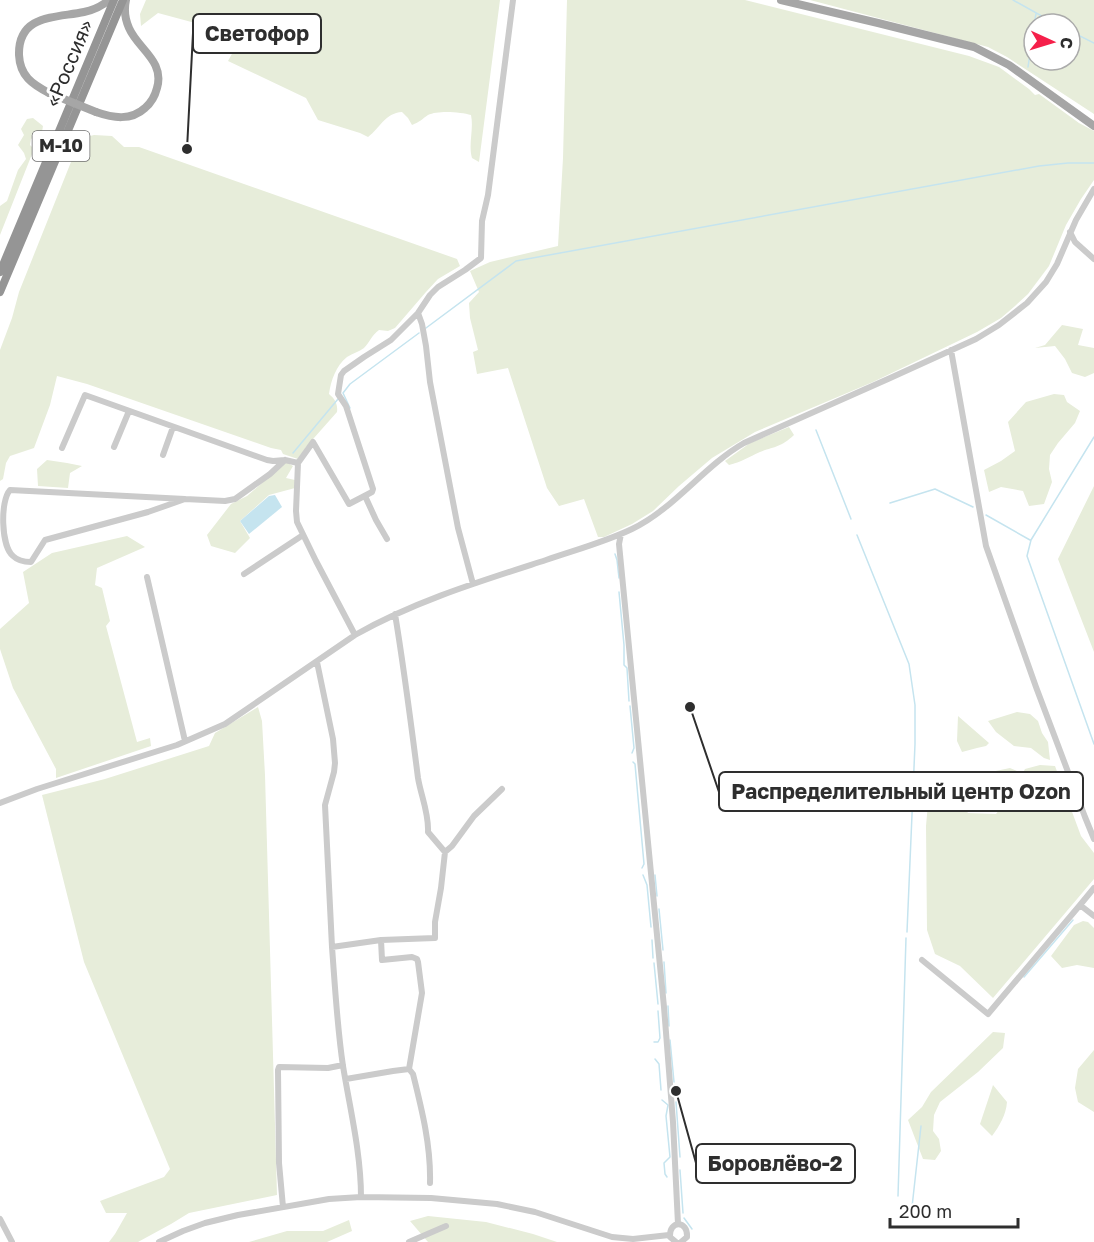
<svg xmlns="http://www.w3.org/2000/svg" width="1094" height="1242" viewBox="0 0 1094 1242" font-family="'Golos Text',sans-serif">
<style>
.green{fill:#e7edda;fill-rule:evenodd}
.water{fill:#c5e4ef}
.lines{fill:none;stroke-linecap:round;stroke-linejoin:round}
.stream{stroke:#c5e4ef;stroke-width:1.5}
.minor{stroke:#cbcbcb;stroke-width:6}
.major{stroke:#a6a6a6;stroke-width:8}
.highway{stroke:#959595;stroke-width:8}
.major-bridge{stroke:#a6a6a6;stroke-width:8}
.labels{text-anchor:middle;stroke-width:6;stroke-linejoin:round;paint-order:stroke}
.shield{fill:#fff;stroke:#6d6d6d;stroke-width:1.5}
.shield-label{font-size:18px;font-weight:bold;fill:#2e2e2e}
.street-label{font-size:20px;fill:#2e2e2e;stroke:#fff}
.leader{fill:none;stroke:#2e2e2e;stroke-width:2}
.callout-dot{fill:#2e2e2e;stroke:#fff;stroke-width:2}
.callout{fill:#fff;stroke:#2e2e2e;stroke-width:2}
.callout-label{font-size:21px;text-anchor:middle;font-weight:bold;fill:#2e2e2e}
</style>
<rect width="100%" height="100%" fill="#fff"/>
<path class="green" d="M146 0H500L479 162 472 158C468 144 474 130 471 115 461 112 438 110 428 115 422 119 420 122 412 125L408 118 402 112C385 113 380 128 368 137L360 133 318 120 306 98 228 61 238 43 210 27 158 13 141 26 140 14Z
M567 0H745L969 56 999 67 1029 89 1035 95 1039 94 1079 123 1094 131V180L1081 199 1066 225 1049 266 1028 294 1015 306 1001 318 977 332 873 382 755 432 712 458 679 486 653 511 632 524 604 537H598L584 499 559 506 547 488 508 368 477 374 473 352 478 350 470 318 469 303 479 292 470 271 490 262 558 246 563 158Z
M810 0H1094V114L1007 57 988 47ZM1034 24H1070V60H1034Z
M33 118 43 126 42 132 31 139 30 145 34 149 0 235V206L7 201 18 170 26 159 24 153 18 145 24 135 21 129 27 119Z
M94 135 112 136 124 147H139L457 259 460 266 438 279 426 292 395 328 388 331 379 330C371 336 370 342 364 348 359 352 353 353 347 357 336 366 331 380 329 394 335 399 338 404 337 412L306 447 298 459 283 454 281 450 271 448 87 384 57 376 50 405 34 448 10 456 6 463 3 479 0 481V350L12 318 19 292 79 142 86 137Z
M1062 325 1083 329 1078 345 1094 348V373L1085 377 1072 373 1065 359 1055 346 1035 348 1045 345Z
M1054 394 1064 395 1067 402 1080 411 1075 423 1058 443 1050 455 1049 469 1052 482 1044 504 1029 506 1023 491 1001 487 989 492 984 470 1001 461 1015 451 1008 422 1026 402Z
M789 427 794 435C780 448 775 446 760 452 749 457 741 462 729 465L725 461 750 443Z
M47 460 67 463 82 466 70 473 68 488 38 486 37 469Z
M286 462 293 466 286 478 295 480V488L269 495 240 521 250 538 235 553 211 546 207 535 231 504 247 496Z
M1094 486V652L1058 559Z
M127 536 145 547 97 568 95 585 102 588 110 621 106 626 137 742 150 738 151 746 56 778V769L13 688 0 649V629L29 603 23 572 52 553Z
M258 707 262 721 265 775 277 1195 189 1213 171 1224 138 1242H109L115 1234 127 1213H106L100 1201 164 1177 170 1169 84 962 42 795 105 779 209 746 215 733Z
M1017 712 1030 714 1038 721 1042 733 1048 742 1050 760 1044 758 1031 748 1014 746 996 732 988 721Z
M958 716 989 743 986 746 977 748 962 752 957 741Z
M1040 765 1055 766 1081 836 1094 853V879L993 998 960 966 935 954 927 930 926 826 930 781 955 771V795L968 813 996 814 1011 795 1025 769Z
M1010 768 1017 771 1015 784 1001 794 992 805 981 811C964 804 962 796 957 779Z
M1083 921 1088 922 1094 928V968L1077 965 1062 968 1051 956 1074 925Z
M993 1032 1005 1033 1003 1048 978 1072 940 1102 934 1115 933 1131 939 1139 941 1151 935 1160 923 1159 908 1120 922 1107 931 1092Z
M1094 1050V1112L1078 1102 1075 1088 1078 1069Z
M993 1085 1007 1102C1006 1115 1000 1125 992 1136L980 1124Z
M428 1216 486 1222 533 1234 557 1242H428L410 1221Z
M349 1220 352 1231 327 1242H249L287 1231H323Z"/>
<path class="water" d="M275 495 282 507 249 534 240 521 269 496Z"/>
<g class="lines">
<path class="stream" d="M1013 0 1056 24
M1034 24 1036 14
M1070 31 1094 43
M1028 67 1034 27
M426 328 516 261 1039 166 1068 163H1094
M350 408 343 393 350 384 419 333
M816 430 851 519
M1094 437 1031 540 1027 556 1094 744
M293 453 338 399
M890 503 935 489 973 507
M986 515 1030 540
M857 535 909 664 915 705V744L907 932
M615 554 617 560 619 578
M619 592 624 645V665L627 668 629 701
M630 706 634 748 632 753
M633 762 635 764 644 864 642 868
M643 875 647 885 651 927
M655 875 657 896
M659 909 663 950
M652 940 653 958
M664 962 666 993
M654 963 658 1004
M1024 977 1073 920
M668 1006 669 1026
M670 1040 674 1082
M654 1042H658L660 1038 658 1011
M655 1059 659 1064 661 1090
M662 1100 668 1105 666 1116 670 1157 664 1163 665 1174 667 1177
M676 1102 680 1157
M680 1170 683 1213
M898 1196 906 938
M912 1207 921 1126
M684 1218 692 1229"/>
<path class="minor" d="M1070 232 1075 242 1094 259
M951 350 986 546 1036 687 1085 817 1094 839
M114 447 129 411
M62 448 85 395 267 460 273 461 285 460 298 463 296 511 297 522 316 561 355 635
M163 455 173 427
M298 463 313 442 349 504 372 492 373 489 346 406 338 394 341 375 344 371 364 357 391 340 418 313
M365 496 376 520 387 539
M185 499 10 490C0 501 1 546 13 556 18 561 25 562 31 562L45 540 148 512 185 499 225 501 235 499 270 474 285 460
M621 534 619 544 664 1007 673 1122 678 1224
M244 574 303 535
M147 577 185 741
M473 584 458 528 430 382 426 346 422 324 418 313 430 295 438 287 465 270 481 258 482 221 488 195 513 0
M317 662 333 739 335 763 334 772 325 805 332 947
M0 803 37 789 177 745 225 724 355 635C415 601 481 581 546 560 575 550 605 542 632 529 674 509 704 466 744 443L888 379 976 339 999 325 1027 303 1046 282 1057 264 1076 220 1094 189
M445 852 452 846 474 816 502 789
M1094 888 1080 905 1094 916
M381 940 382 960 412 957 417 959 418 962 422 993 409 1069 413 1074C422 1110 431 1146 430 1183
M922 960 988 1014 1080 905
M346 1079 393 1071 409 1069
M361 1197C361 1153 350 1109 343 1066 337 1026 335 986 332 947L381 940 435 938V922L441 888 445 852 428 832C429 813 421 796 418 778 411 723 404 668 395 614
M283 1207 279 1163 278 1070 279 1067 328 1068 343 1065
M0 1219 12 1242
M159 1242 183 1231 205 1223 238 1215 329 1199 361 1197 431 1198 497 1204 535 1212 612 1237 633 1239 669 1235
M409 1242 446 1226
M676 1242 670 1237C669 1220 688 1220 687 1237L681 1242"/>
<path class="major" d="M781 0 878 23 974 47 1009 65 1094 126
M49 93C32 84 20 76 19 55 18 14 56 18 84 12 94 10 102 6 109 0
M96 112C113 118 131 121 145 108 151 103 155 96 157 88 165 61 138 49 129 28 125 19 124 9 126 0"/>
<path class="highway" d="M0 272 114 0
M0 292 123 0"/>
<path class="major-bridge" d="M49 93 96 112"/>
</g>
<g class="labels">
<rect class="shield" x="32.5" y="131" width="57" height="30" rx="4.5"/>
<g class="shield-label">
<text x="61" y="152">М-10</text>
</g>
<g class="street-label">
<text transform="translate(69 63) rotate(-67)" y="7">«Россия»</text>
</g>
</g>
<path class="leader" d="M187 149L193 33M690 707L719 792M676 1091L696 1163"/>
<g class="callout-dot">
<circle cx="187" cy="149" r="6"/>
<circle cx="690" cy="707" r="6"/>
<circle cx="676" cy="1091" r="6"/>
</g>
<g class="callout">
<rect x="193" y="14" width="128" height="39" rx="6"/>
<rect x="719" y="772" width="364" height="39" rx="6"/>
<rect x="696" y="1144" width="159" height="39" rx="6"/>
</g>
<g class="callout-label">
<text x="257" y="41">Светофор</text>
<text x="901" y="799">Распределительный центр Ozon</text>
<text x="775" y="1171">Боровлёво-2</text>
</g>
<g transform="translate(1052 42) rotate(94)"><circle r="28" fill="#ffffff" stroke="#ababab" stroke-width="1.5"/>
<path d="M0-4.5L10 22L0 15L-10 22Z" fill="#f5204a"/>
<text y="-9" font-size="16" font-weight="bold" text-anchor="middle" fill="#2e2e2e">С</text>
</g>
<path d="M890 1218v9h128v-9" fill="none" stroke="#2e2e2e" stroke-width="3"/>
<text x="899" y="1218" font-size="18" fill="#2e2e2e" stroke="#ffffff" stroke-width="4.5" paint-order="stroke">200 m</text>
</svg>
